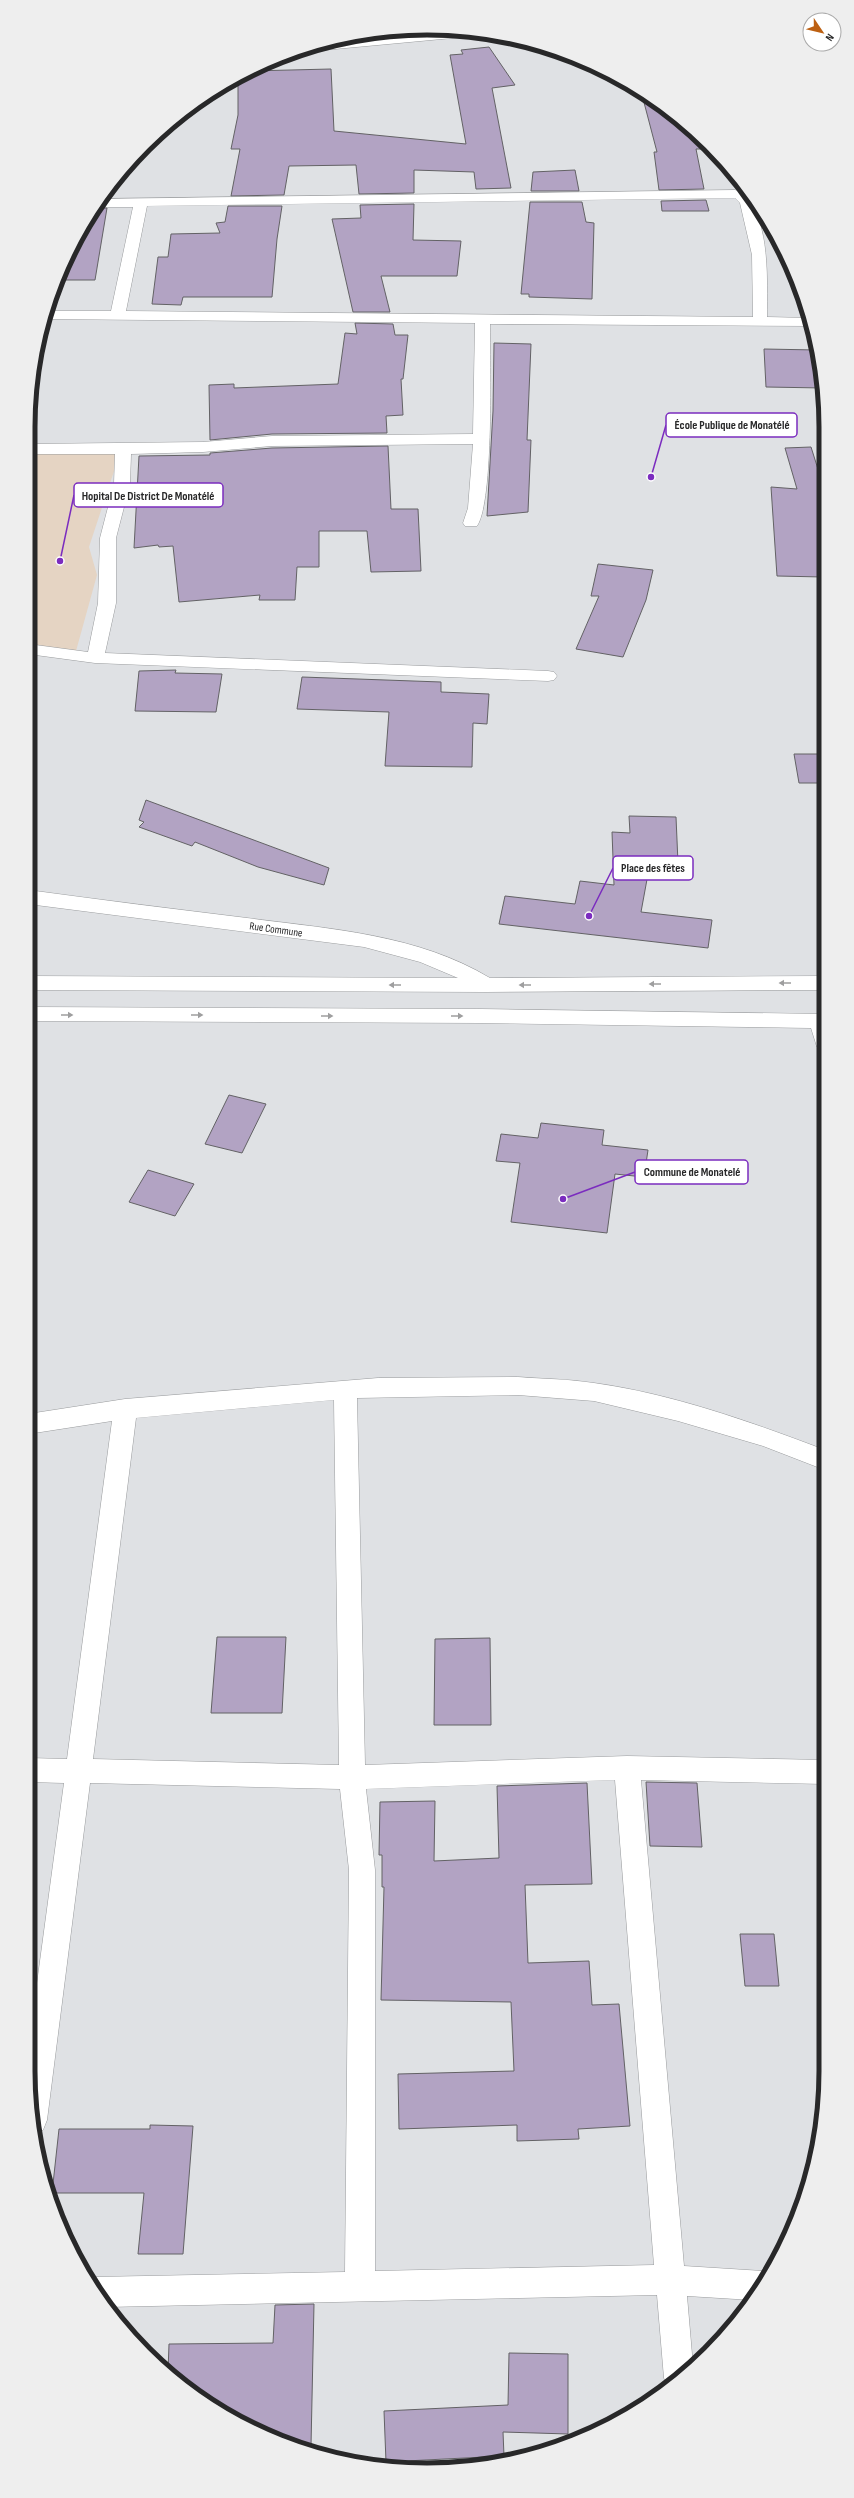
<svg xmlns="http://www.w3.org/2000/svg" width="854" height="2498" viewBox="0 0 854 2498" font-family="'Sofia Sans Condensed',sans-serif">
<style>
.medical{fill:#e5d4c3}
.building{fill:#b2a3c3;stroke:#636265}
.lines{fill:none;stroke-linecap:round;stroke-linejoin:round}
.minor-casing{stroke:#999b9d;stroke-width:1}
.minor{fill:#fff;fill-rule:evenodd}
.oneway{fill:#9e9e9f}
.labels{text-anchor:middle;stroke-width:3.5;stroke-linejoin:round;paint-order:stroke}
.street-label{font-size:11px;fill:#282829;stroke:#fff}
.rim{fill:none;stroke:#282829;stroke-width:5}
.leader{fill:none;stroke:#7b2cbf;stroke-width:1.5}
.callout-dot{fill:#7b2cbf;stroke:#fff;stroke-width:1.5}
.callout{fill:#fff;stroke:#7b2cbf;stroke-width:1.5}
.callout-label{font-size:12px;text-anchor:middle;font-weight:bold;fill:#282829}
</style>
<rect width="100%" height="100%" fill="#dfe1e4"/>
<path class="medical" d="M28 451 120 453 89 547 97 575 76 651H28Z"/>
<path class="building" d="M489 47 515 85 492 88 511 188 476 189 474 172 414 170V193L359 194 356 165 289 166 284 195 231 196 240 149H231L238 115V77L250 71 331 69 334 131 466 144 450 55 463 54 461 50Z
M641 91 670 111 711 149H696L704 189 659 190 654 152H657Z
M575 170 579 191H531L533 172Z
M706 200 709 211H662L661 201Z
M530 202H582L586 222 594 223 592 299 529 297V294H521Z
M414 204 413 240 461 241 457 276H381L390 312H353L332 219 361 218 360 205Z
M228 206H282L277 239 272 297H183L181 305 152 304 158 257H168L171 234 220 233 216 223 225 222Z
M95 208H107L95 280H58L69 250Z
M355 323 393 324 395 335H408L403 379H401L403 415 386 416 387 433 272 434 210 440 209 385 234 384V388L338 384 345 333 357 334Z
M494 343 531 344 527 440H531L528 512 487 516 493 411Z
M764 349 817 350 823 375V388L766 387Z
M388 446 391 509H418L421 571 371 572 367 531H319V567H297L295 600H259L260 595 179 602 173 546 159 547 158 545 134 548 139 456 210 455V453L272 448Z
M811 447 823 485V577L777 576 771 487 797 489 785 448Z
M598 564 653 570 646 600 623 657 576 649 599 596H591Z
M176 670 175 673 222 674 216 712 135 711 139 671Z
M302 677 441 682V692L489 694 487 724 473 723 472 767 385 766 389 712 297 709Z
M794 754H823V783H799Z
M146 800 329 868 324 885 258 867 195 842 192 846 139 827 144 822 139 820Z
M629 816 676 817 678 863H650L641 912 712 920 708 948 499 924 505 896 575 904 580 881 614 885 612 832 630 833Z
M229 1095 266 1104 242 1153 205 1144Z
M541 1123 604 1130 602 1145 648 1150 644 1177 615 1174 607 1233 511 1222 520 1163 496 1161 501 1134 538 1138Z
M148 1170 194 1184 175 1216 129 1202Z
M217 1637H286L282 1713H211Z
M490 1638 491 1725H434L435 1639Z
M646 1782 697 1783 702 1847 650 1846Z
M587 1783 592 1884 525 1885 528 1963 589 1961 592 2005 619 2004 630 2126 578 2129 579 2139 517 2141V2125L399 2129 398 2074 514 2071 511 2002 381 2000 384 1887H382V1855H379L380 1802 435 1801 434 1861 499 1858 497 1786Z
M740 1934H774L779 1986H745Z
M150 2125 193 2126 183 2254H138L144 2193H52L59 2129H150Z
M314 2304 311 2446H296L250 2429 184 2388 168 2372 169 2344 273 2343 275 2305Z
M509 2353 568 2354V2434L503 2432 504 2456 386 2462 384 2411 508 2405Z"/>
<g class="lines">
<g class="minor-casing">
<path id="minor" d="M458 30 479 33 474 36 303 52 298 50 332 41Z
M735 190 746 193C770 228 767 276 767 317L809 318 811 326 490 324C490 361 494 501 477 526H465L463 523 468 508 473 444 272 446 203 452 131 454 130 484 116 538V603L105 653 548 671 554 672 557 676 554 680 548 681 95 663 28 654V644L88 652 98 603 100 538 114 484 115 454H28V444L203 442 272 436 473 434 475 323 43 319 47 311H111L133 207H96L101 199ZM735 198 740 203 752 255 753 317 126 311 147 206Z
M28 890C101 900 174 909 247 918 330 929 417 934 490 978L824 976V990L486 992 28 990V976L458 978 420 962 364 947 28 904Z
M28 1007 481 1009 824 1014V1049L817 1047 811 1028 481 1023 28 1021Z
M518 1377C543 1379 569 1379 594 1383 673 1394 751 1422 825 1450V1470L763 1446 678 1421 594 1401 518 1395 357 1398 365 1765 627 1756 825 1760V1784L641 1780 684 2266 763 2271 770 2274 752 2300 687 2296 693 2366 668 2387 664 2378 657 2295 106 2307 88 2280 95 2277 345 2272 349 1870 340 1789 90 1783 47 2120 43 2130 34 2134 28 2050 64 1783 28 1782V1758L67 1759 112 1421 28 1434V1414L125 1399 378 1378ZM334 1400 339 1765 93 1759 136 1418ZM615 1780 654 2265 375 2271V1870L366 1789Z"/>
</g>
<use href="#minor" class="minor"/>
</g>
<defs><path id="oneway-solid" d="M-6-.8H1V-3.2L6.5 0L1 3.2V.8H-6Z"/></defs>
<g class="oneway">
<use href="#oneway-solid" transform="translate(785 983) rotate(180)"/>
<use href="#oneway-solid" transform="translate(655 984) rotate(180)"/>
<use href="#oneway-solid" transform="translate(395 985) rotate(-180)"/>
<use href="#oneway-solid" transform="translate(525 985) rotate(180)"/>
<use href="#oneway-solid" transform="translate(67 1015)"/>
<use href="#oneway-solid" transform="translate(197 1015)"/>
<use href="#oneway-solid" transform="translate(327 1016)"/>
<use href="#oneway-solid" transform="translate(457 1016)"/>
</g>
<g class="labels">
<g class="street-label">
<text transform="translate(276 929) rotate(8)" y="4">Rue Commune</text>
</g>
</g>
<path d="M0 0H854V2498H0ZM427 35H427A392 392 0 0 1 819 427V2071A392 392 0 0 1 427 2463H427A392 392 0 0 1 35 2071V427A392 392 0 0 1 427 35Z" fill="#eee" fill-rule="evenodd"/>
<path class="rim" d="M427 35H427A392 392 0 0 1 819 427V2071A392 392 0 0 1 427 2463H427A392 392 0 0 1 35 2071V427A392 392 0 0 1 427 35Z"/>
<path class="leader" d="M651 477L666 425M60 561L74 495M589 916L613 868M563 1199L635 1172"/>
<g class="callout-dot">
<circle cx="651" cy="477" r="4"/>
<circle cx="60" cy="561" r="4"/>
<circle cx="589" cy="916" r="4"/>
<circle cx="563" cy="1199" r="4"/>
</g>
<g class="callout">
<rect x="666" y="413" width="131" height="24" rx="4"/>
<rect x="74" y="483" width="149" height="24" rx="4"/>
<rect x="613" y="856" width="80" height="24" rx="4"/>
<rect x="635" y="1160" width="113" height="24" rx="4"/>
</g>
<g class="callout-label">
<text x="732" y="429">École Publique de Monatélé</text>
<text x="148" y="500">Hopital De District De Monatélé</text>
<text x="653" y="872">Place des fêtes</text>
<text x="692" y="1176">Commune de Monatelé</text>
</g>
<g transform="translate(822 32) rotate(125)"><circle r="19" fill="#ffffff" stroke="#a9a9a9"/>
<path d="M0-3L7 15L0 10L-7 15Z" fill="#bd6012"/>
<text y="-6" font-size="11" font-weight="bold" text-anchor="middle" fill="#282829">N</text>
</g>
</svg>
